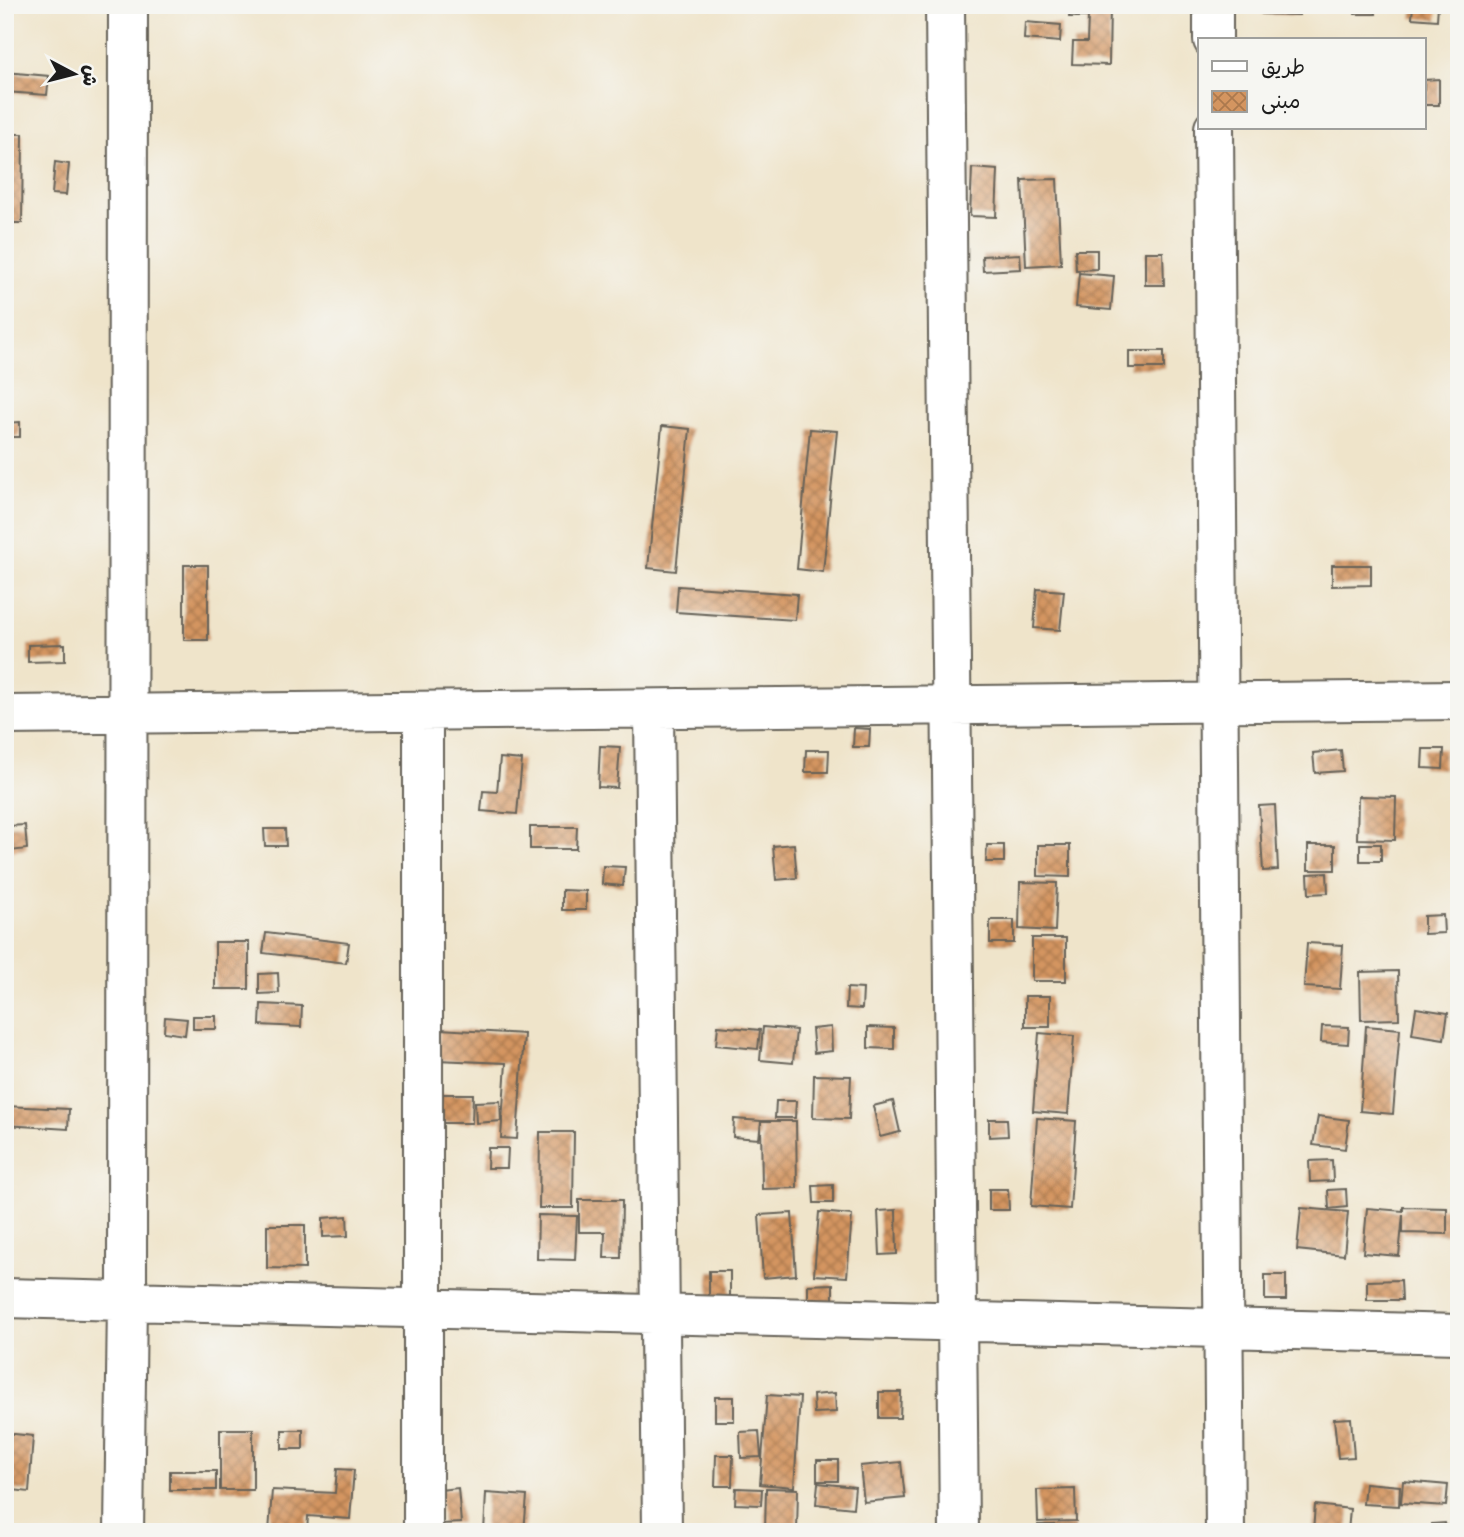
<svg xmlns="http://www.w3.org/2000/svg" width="1464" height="1537" viewBox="0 0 1464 1537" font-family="'Balsamiq Sans','Playpen Sans Arabic',sans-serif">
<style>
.building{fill:url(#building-cross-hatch)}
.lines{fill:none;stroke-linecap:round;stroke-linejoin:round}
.minor-casing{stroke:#666259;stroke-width:42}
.minor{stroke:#fff;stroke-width:38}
</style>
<defs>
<pattern id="building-cross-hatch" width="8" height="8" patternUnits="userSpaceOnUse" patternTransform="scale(1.75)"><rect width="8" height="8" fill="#d49560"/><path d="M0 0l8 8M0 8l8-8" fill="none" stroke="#ab794e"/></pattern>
</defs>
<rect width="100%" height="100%" fill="#f6f6f2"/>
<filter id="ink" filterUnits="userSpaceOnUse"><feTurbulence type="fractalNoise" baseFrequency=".0143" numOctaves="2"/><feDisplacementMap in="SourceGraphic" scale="14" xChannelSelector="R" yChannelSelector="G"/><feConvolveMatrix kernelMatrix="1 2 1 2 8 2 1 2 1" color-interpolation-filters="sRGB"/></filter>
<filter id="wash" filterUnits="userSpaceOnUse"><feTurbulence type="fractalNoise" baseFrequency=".00686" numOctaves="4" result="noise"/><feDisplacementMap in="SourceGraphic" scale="28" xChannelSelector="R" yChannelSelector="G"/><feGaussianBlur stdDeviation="1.57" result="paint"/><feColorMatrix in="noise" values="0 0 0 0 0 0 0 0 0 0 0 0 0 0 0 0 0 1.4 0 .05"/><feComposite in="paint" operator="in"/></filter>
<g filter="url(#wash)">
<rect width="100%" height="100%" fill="#efe4ca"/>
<g id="blocks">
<path class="building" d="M1070 5H1110L1109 65 1072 64 1073 42H1087L1088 17H1069Z
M1263 5H1299V15L1262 14Z
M1354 5H1375L1376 14H1355Z
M1413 5H1438L1437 20 1412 18Z
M1025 22 1061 25 1060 42 1024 39Z
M5 72 49 76 47 95 5 92Z
M1439 79V105H1424V80Z
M5 134H23L22 223H5Z
M55 162 69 164 66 195 52 194Z
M972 168 998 170 996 217 970 216Z
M1057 179 1061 264 1026 266 1022 180Z
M1075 250H1097V269L1076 270Z
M1145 252H1163L1164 285H1145Z
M1020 254 1021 269 983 271 982 256Z
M1079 273 1114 276 1111 310 1076 307Z
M1129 351H1164V368H1129Z
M20 422V437H5V423Z
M662 426 690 429 676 571 648 568Z
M810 429 837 431 823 572 797 569Z
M184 565H208V640H184Z
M1332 565H1371V585L1332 586Z
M678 586 797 594 795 620 676 612Z
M1037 589 1064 591 1060 630 1034 628Z
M65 644V661L28 662V645Z
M854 728 870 729 869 747H853Z
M600 746 620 747 617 788 598 787Z
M1423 749H1444L1443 769 1422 768Z
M806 750H829L828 772H805Z
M1341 750 1343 771 1315 773 1313 753Z
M500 758 522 760 517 814 481 811 483 791 497 792Z
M1358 796 1396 797 1395 840 1357 839Z
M1275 805 1278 870 1263 871 1259 806Z
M25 825 27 849 11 851 9 826Z
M530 827H577L576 849H530Z
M264 829H285L286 846H265Z
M794 844 797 878 776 880 773 846Z
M1360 844H1381V861H1360Z
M987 845H1004V862H986Z
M1038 845H1070V877L1038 876Z
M1308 845H1335V870H1308Z
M603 866 625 867 623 886 602 884Z
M1327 873 1328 893 1309 894 1308 874Z
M1020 882 1057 883 1055 931 1019 929Z
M562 890 586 891V910H562Z
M1443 915 1444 933 1424 934V916Z
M990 920H1014V943H990Z
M266 933 349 943 346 963 263 953Z
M1032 938H1066V981H1032Z
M215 942H249V989H215Z
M1307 943 1343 945 1340 989 1304 987Z
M1398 971 1399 1019 1361 1020 1360 972Z
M278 973 279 993 259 994V974Z
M847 988 863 989 862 1009 846 1008Z
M1025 996H1050V1027H1025Z
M261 1004 302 1006 301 1027 260 1025Z
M1416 1008 1448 1013 1444 1039 1412 1034Z
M193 1016H216V1029H193Z
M165 1017 187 1019 185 1035 164 1032Z
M718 1026 760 1030 758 1049 716 1045Z
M1322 1026 1349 1027 1348 1044 1321 1042Z
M1366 1026 1400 1029 1393 1114 1360 1111Z
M763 1027 796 1030 793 1063 760 1060Z
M831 1027 832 1051 814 1053 812 1029Z
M868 1027 894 1028V1049L868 1048Z
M440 1029 524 1034 517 1139 501 1138 506 1063 437 1060Z
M1039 1033 1074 1036 1068 1114 1033 1111Z
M814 1075 851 1076 849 1119 813 1118Z
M438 1094H473L472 1123H438Z
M500 1101 501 1121 476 1123 475 1102Z
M776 1101H796L795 1118H775Z
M893 1101 900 1132 880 1137 873 1106Z
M5 1106 69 1109 68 1129 5 1125Z
M1318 1116 1349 1120 1345 1149 1313 1145Z
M1037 1118 1076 1121 1070 1209 1031 1206Z
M734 1119 761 1121 759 1139 733 1137Z
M989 1119H1007L1008 1136 989 1137Z
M761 1121H796L797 1188 762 1189Z
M540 1132H574L573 1208H539Z
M488 1148H508L507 1168H487Z
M1332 1160 1333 1181 1310 1182 1309 1161Z
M833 1185V1203H814L813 1186Z
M989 1189H1008L1009 1210H989Z
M1346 1189 1347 1207 1329 1209 1328 1190Z
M579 1200H622L621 1258H604L605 1232H579Z
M1403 1207 1447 1208V1234L1403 1233V1214L1399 1256 1363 1253 1367 1208 1403 1211Z
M1301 1208 1348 1212 1344 1255 1297 1250Z
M896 1210 897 1254 880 1255 878 1211Z
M819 1212 852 1215 847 1277 814 1275Z
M792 1213 796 1275 763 1278 759 1215Z
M538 1215 577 1216 575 1260 537 1259Z
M347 1216 348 1236 323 1237V1218Z
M267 1225H305V1269L267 1268Z
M709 1271H730V1305L709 1306Z
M1265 1275H1286V1300H1265Z
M1401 1280 1402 1300H1367V1281Z
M833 1284V1302H808V1285Z
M879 1392H901L900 1418H879Z
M835 1393 836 1412 814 1413 813 1395Z
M767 1395 800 1397 794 1487 760 1484Z
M715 1397H734V1421H715Z
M1351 1418 1354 1457 1338 1458 1334 1419Z
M220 1429H253V1490H220Z
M282 1430H303V1449H282Z
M759 1431 761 1457 741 1458 740 1432Z
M5 1433 33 1436 29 1492 5 1489Z
M716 1455H733L732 1486H715Z
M817 1460H838V1481H817Z
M901 1462 905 1498 864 1502 860 1466Z
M337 1469 354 1470 350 1519 308 1516 307 1532H269L272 1490 335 1493Z
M170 1471H216V1490H170Z
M1403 1481 1448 1485 1446 1506 1401 1503Z
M818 1483 855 1487 853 1508 816 1504Z
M1365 1483 1400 1486 1399 1506 1363 1504Z
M458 1488 461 1523 442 1524 440 1490Z
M736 1488 762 1489 761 1505 735 1504Z
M766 1488 798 1489 797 1532H765Z
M1075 1489 1076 1521 1038 1522 1037 1490Z
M486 1493 527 1496 524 1532H484Z
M1315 1505 1350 1509 1348 1532H1313Z
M1445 1523 1446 1532H1432V1524Z
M1038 1525H1075V1532H1038Z"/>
</g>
</g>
<g filter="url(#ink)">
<use href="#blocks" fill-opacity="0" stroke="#666259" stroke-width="2"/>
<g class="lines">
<g class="minor-casing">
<path id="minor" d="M945 5 959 1532
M1213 5V40
M1214 128 1225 1532
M654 709 662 1532
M423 711V1532
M5 715 1459 700
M5 1298 1459 1334
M124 1532 127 1301 128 5"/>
</g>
<use href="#minor" class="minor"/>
</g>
</g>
<rect width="1464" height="1537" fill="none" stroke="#f6f6f2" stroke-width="28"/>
<rect x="1198" y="38" width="228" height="91" fill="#f6f6f2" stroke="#9f9f9c" stroke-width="2"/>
<rect x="1212" y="61" width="35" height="10" fill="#ffffff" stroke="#9f9f9c" stroke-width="2"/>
<text x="1261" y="74" font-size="21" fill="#1c1c1c">طريق</text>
<rect x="1212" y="91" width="35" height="21" fill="url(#building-cross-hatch)" stroke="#9f9f9c" stroke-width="2"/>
<text x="1261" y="108" font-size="21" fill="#1c1c1c">مبنى</text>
<g transform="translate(74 74) rotate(97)" stroke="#f6f6f2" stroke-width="5" paint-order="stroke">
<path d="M0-5L12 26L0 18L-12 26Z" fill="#1c1c1c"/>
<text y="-10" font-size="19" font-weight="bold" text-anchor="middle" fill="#1c1c1c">ش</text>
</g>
</svg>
